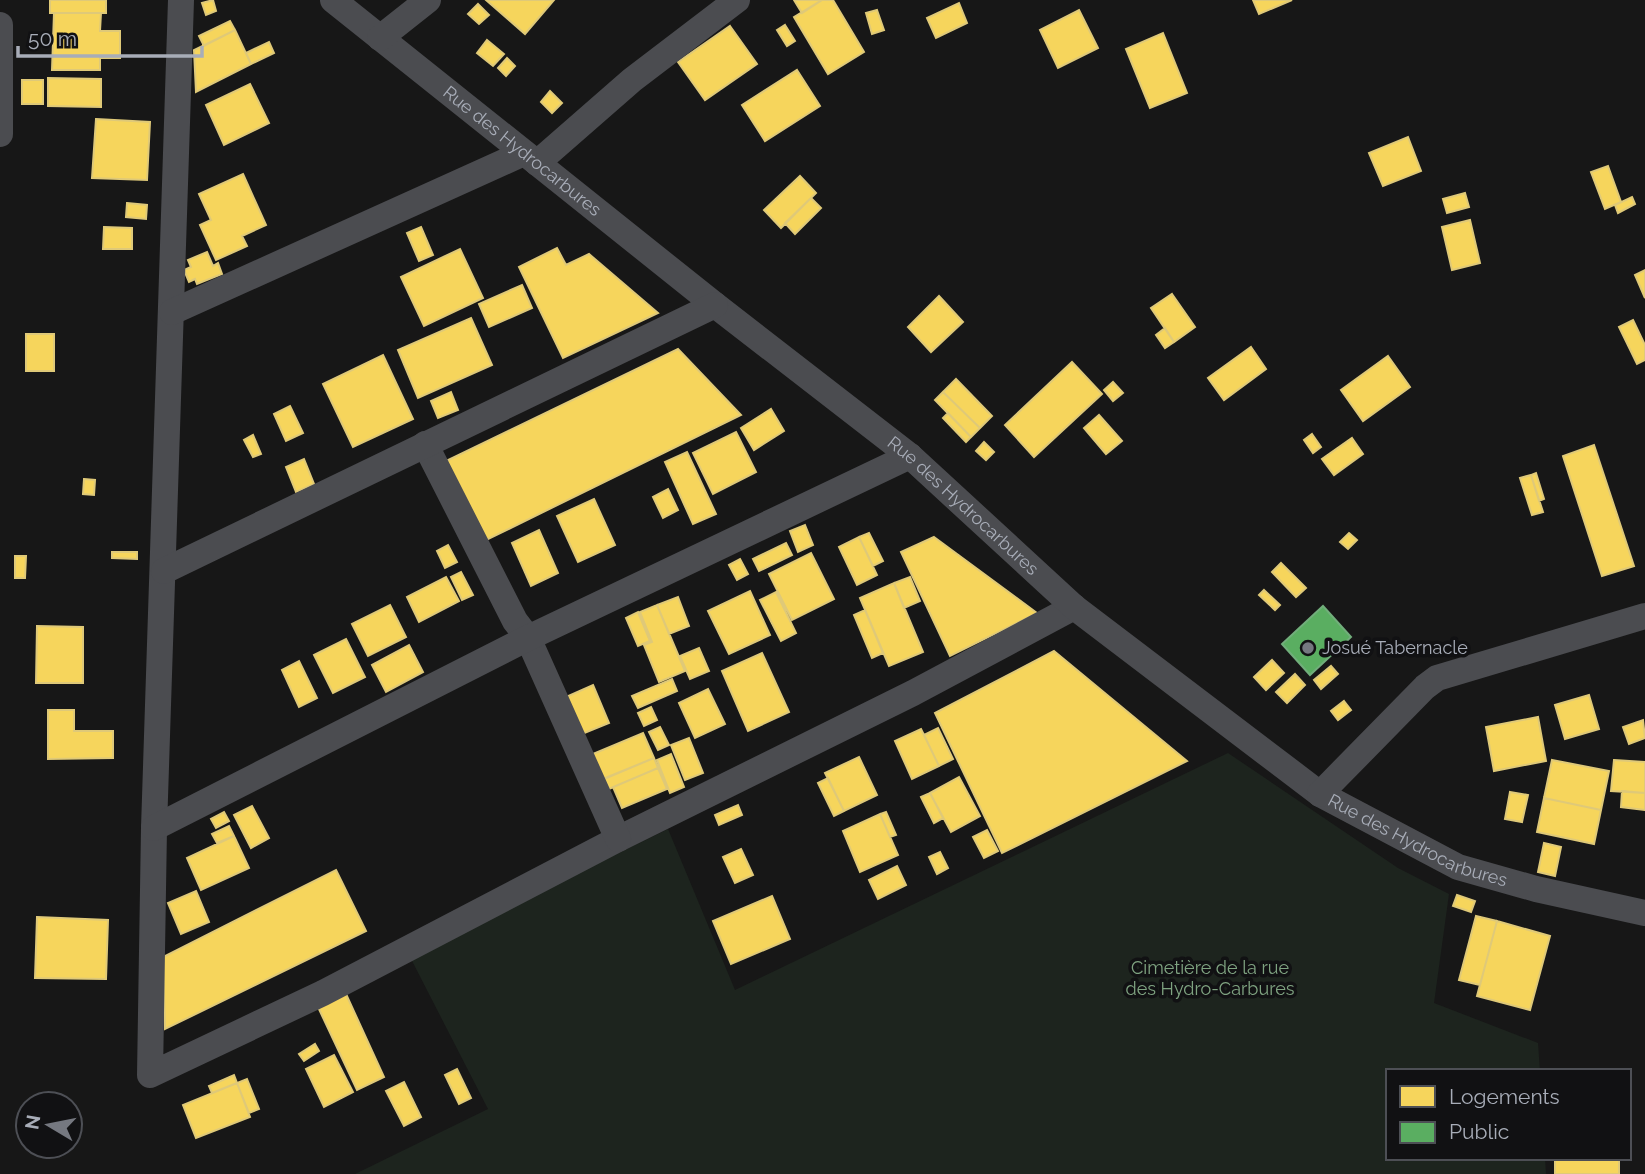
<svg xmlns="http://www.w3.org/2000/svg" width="1645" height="1174" viewBox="0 0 1645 1174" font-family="Raleway,sans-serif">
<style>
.green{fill:#1d241e}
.homes{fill:#f6d55c;stroke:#dfc978;stroke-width:2}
.public{fill:#5aae61;stroke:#71ae7b;stroke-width:2}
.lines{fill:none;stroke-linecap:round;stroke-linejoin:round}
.street{stroke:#4b4c50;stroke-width:26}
.poi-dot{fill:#757880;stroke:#111113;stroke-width:2.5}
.labels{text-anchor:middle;stroke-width:7;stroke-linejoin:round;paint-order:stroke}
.street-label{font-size:18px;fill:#a8adb8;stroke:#111113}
.poi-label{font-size:18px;fill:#a8adb8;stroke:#111113;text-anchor:start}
.park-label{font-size:18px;fill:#7fa381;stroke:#111113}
</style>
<rect width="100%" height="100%" fill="#171717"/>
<path class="green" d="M1228 753 1398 868 1449 894 1434 1003 1538 1043 1540 1071H1388V1158H1545L1546 1174H355L488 1109 409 955 668 829 735 990Z"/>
<path class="homes" d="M50 0H106V13H50Z
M213 0 216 11 206 15 202 3Z
M486 0H554L525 34Z
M794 0H822L802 13Z
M822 0H833L864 52 828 74 794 17Z
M1253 0H1292L1259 14Z
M959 3 967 23 936 38 927 18Z
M478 4 489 15 479 24 468 14Z
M877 10 884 30 872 34 866 13Z
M1079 10 1098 48 1058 68 1040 30Z
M54 13H101L100 31H120V58H100V70H52Z
M230 21 235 30 204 46 199 36Z
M785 25 795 41 787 46 777 30Z
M730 26 757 64 705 100 678 62Z
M235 30 251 64 196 92 194 50Z
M1163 33 1187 93 1150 108 1126 49Z
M487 40 504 54 493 66 477 53Z
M269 42 274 53 251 64 246 53Z
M507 58 515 66 506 76 498 68Z
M797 70 820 106 765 141 742 105Z
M48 78 101 79V107L48 106Z
M22 80H43V104H22Z
M250 84 269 123 224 145 206 105Z
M550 91 562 103 552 113 541 102Z
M96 119 150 122 147 180 92 178Z
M1408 137 1421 171 1383 186 1369 153Z
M1608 166 1621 202 1605 209 1591 172Z
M243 174 266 225 242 236 247 246 216 260 200 225 211 220 199 194Z
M800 176 816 193 781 228 764 210Z
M1465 193 1469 207 1447 213 1443 199Z
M1632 197 1635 204 1618 213 1615 205Z
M811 198 821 208 795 234 785 223Z
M127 203 147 205 146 219 126 217Z
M1470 220 1480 263 1452 270 1442 227Z
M104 227 132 228V249H103Z
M421 227 433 255 419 261 407 233Z
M557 248 566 265 589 254 658 313 563 358 519 267Z
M460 249 483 298 424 326 401 277Z
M207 252 213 266 218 263 222 274 197 284 195 279 189 282 184 270 191 267 188 260Z
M1645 270V298L1635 275Z
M522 285 532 308 489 327 479 304Z
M1172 294 1195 327 1174 342 1151 308Z
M939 296 963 322 931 352 908 327Z
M471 318 492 365 418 398 398 350Z
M1633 320 1645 345V360L1637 364 1619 327Z
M1165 328 1174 342 1165 348 1156 335Z
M26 334H54V371H26Z
M1251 347 1266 369 1224 400 1208 378Z
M678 349 741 415 480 543 442 463Z
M383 355 413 419 353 447 323 384Z
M1388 356 1410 387 1363 421 1341 390Z
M1072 362 1102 394 1034 457 1005 425Z
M956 379 992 416 980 428 943 392Z
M1113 382 1123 393 1113 401 1104 390Z
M451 392 458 410 438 418 431 401Z
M943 392 980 428 971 437 935 400Z
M290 406 303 433 286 441 274 414Z
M771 409 784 431 754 450 741 428Z
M948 413 971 437 966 442 943 418Z
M1099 415 1122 441 1106 454 1084 428Z
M736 432 756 472 713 494 693 453Z
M1312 434 1321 447 1313 453 1304 440Z
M253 435 261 454 253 457 244 440Z
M1352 438 1363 454 1334 475 1322 459Z
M984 442 994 452 986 460 976 451Z
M1594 445 1634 566 1602 576 1563 456Z
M687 452 716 514 693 524 665 462Z
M304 459 314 484 296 492 286 467Z
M1536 473 1544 499 1539 501 1531 475Z
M1531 475 1543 512 1532 515 1520 478Z
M84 479 95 480 94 495 83 494Z
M668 489 678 510 663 518 653 497Z
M594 499 615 545 578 562 557 516Z
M805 525 813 545 798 552 790 531Z
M539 530 558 573 531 586 512 543Z
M869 533 883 561 873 566 859 537Z
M1349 533 1357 540 1348 549 1340 542Z
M859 537 877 575 857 585 839 547Z
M934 537 1037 613 950 656 901 552Z
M786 543 792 555 759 571 753 559Z
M448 545 457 562 445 568 437 551Z
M112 552H137V559L112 558Z
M811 553 834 599 792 620 769 574Z
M15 556H26L25 578H15Z
M740 559 748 574 737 580 729 565Z
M1281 563 1306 588 1296 597 1272 572Z
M461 572 473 595 462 600 451 577Z
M446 577 459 601 419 622 407 597Z
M910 577 920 601 904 608 894 583Z
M894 583 923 652 889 666 860 598Z
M1264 590 1280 605 1275 610 1259 595Z
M750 591 770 635 729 654 708 611Z
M776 592 796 633 781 641 760 600Z
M678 597 689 626 669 634 657 605Z
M390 605 406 637 368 656 352 624Z
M657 605 685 671 659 682 644 645 652 642 640 612Z
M865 610 883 653 872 658 854 615Z
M638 612 650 641 638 646 626 618Z
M37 626 83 627V683H36Z
M346 639 365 677 333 693 314 655Z
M409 645 423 672 386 692 372 665Z
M699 648 709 671 690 679 680 656Z
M1054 651 1187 761 1002 853 935 713Z
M762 653 789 712 748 731 722 671Z
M1272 660 1284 673 1266 690 1254 677Z
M299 661 317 698 299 707 282 670Z
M1331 666 1338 674 1321 689 1314 680Z
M1295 674 1305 685 1287 703 1276 692Z
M672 679 677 691 638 708 632 696Z
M593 685 609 723 582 734 566 697Z
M708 689 725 724 695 738 679 703Z
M1589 695 1599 729 1565 739 1555 705Z
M1344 701 1351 710 1338 720 1331 711Z
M651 707 657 720 644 726 638 713Z
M48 710H74V731H113V758L48 759Z
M1538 717 1546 761 1494 771 1486 727Z
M1643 720 1645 738 1629 744 1623 727Z
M660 727 669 745 658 750 649 732Z
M938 728 953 759 939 766 924 735Z
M921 729 939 766 912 779 895 741Z
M643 733 654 758 598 781 588 756Z
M689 738 703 773 685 780 671 745Z
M671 754 684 787 670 793 657 760Z
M859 757 877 795 844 811 825 773Z
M654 758 658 768 609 789 604 779Z
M1552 760 1609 771 1601 810 1544 798Z
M1614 760 1645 762V793L1611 791Z
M658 768 667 789 622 808 613 787Z
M959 777 980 816 951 832 930 793Z
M828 778 844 811 834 816 818 783Z
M1622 791 1645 793V810L1621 807Z
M1510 792 1528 795 1522 822 1505 819Z
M930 793 943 818 934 823 921 797Z
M1544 798 1601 810 1594 844 1537 832Z
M738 805 742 815 719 825 715 815Z
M252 806 269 838 251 848 234 815Z
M224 812 229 821 216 828 211 819Z
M886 812 896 835 890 837 880 814Z
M880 814 898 855 860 872 843 831Z
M229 826 234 836 217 843 212 834Z
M987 830 998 851 984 858 973 837Z
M234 836 249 868 201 890 187 858Z
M1544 843 1561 847 1555 876 1538 872Z
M741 849 753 875 735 883 723 857Z
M940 852 948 868 937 874 929 857Z
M897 866 906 885 878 899 869 880Z
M336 870 366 931 165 1029 163 957Z
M196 891 209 922 181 934 168 903Z
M1457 895 1475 901 1471 912 1453 906Z
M772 896 790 939 731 964 713 921Z
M1476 916 1497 921 1480 985 1459 980Z
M37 917 108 920 106 979 35 978Z
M1497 921 1550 936 1530 1010 1477 996Z
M346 994 384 1077 357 1090 318 1007Z
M315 1044 319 1051 304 1061 299 1054Z
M334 1055 353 1092 324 1107 306 1069Z
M457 1069 471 1098 459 1104 445 1075Z
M234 1075 237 1083 212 1093 209 1086Z
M247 1079 259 1109 249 1113 237 1083Z
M404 1082 421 1117 404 1126 386 1091Z
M237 1083 250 1117 196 1138 183 1105Z
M1555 1158H1619V1174H1555Z"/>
<path class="public" d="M1323 606 1351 637 1310 675 1282 644Z"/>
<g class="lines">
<g class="street">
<path d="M181 0 154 828 150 1075 323 993 618 839 913 693 1074 607"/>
<path id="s1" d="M333 0 715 305 910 456 1074 607 1320 794 1458 867 1536 889 1645 913"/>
<path d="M0 25V134"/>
<path d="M380 38 428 0"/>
<path d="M537 163 632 80 737 0"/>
<path d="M172 312 524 153"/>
<path d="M425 444 515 621 528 638 618 839"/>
<path d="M164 571 715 305"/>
<path d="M1320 794 1425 687 1437 678 1645 616"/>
<path d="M154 828 528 638 910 456"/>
</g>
</g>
<circle class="poi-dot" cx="1308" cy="648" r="7"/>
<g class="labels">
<g class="street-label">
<text dy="6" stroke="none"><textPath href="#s1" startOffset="242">Rue des Hydrocarbures</textPath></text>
<text dy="6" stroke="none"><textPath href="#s1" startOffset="808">Rue des Hydrocarbures</textPath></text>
<text dy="6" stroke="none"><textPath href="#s1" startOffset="1376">Rue des Hydrocarbures</textPath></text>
</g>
<g class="poi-label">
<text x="1322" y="654">Josué Tabernacle</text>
</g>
<g class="park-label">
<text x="1210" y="974">Cimetière de la rue<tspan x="1210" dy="21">des Hydro-Carbures</tspan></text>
</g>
</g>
<rect x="1386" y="1069" width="245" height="91" fill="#111113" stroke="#4d4f55" stroke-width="2"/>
<rect x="1400" y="1086" width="35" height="21" fill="#f6d55c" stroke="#4d4f55" stroke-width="2"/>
<text x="1449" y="1104" font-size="21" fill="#a8adb8">Logements</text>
<rect x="1400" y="1122" width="35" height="21" fill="#5aae61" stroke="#4d4f55" stroke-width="2"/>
<text x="1449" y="1139" font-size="21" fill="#a8adb8">Public</text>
<g transform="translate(49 1125) rotate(280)"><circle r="33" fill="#111113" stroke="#4d4f55" stroke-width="2"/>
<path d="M0-5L12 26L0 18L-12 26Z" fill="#757880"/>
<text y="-10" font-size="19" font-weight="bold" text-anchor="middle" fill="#a8adb8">N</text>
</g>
<path d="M18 46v10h184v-10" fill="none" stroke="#a8adb8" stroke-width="3.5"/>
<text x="28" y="46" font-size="21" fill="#a8adb8" stroke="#111113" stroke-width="5" paint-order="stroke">50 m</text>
</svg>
